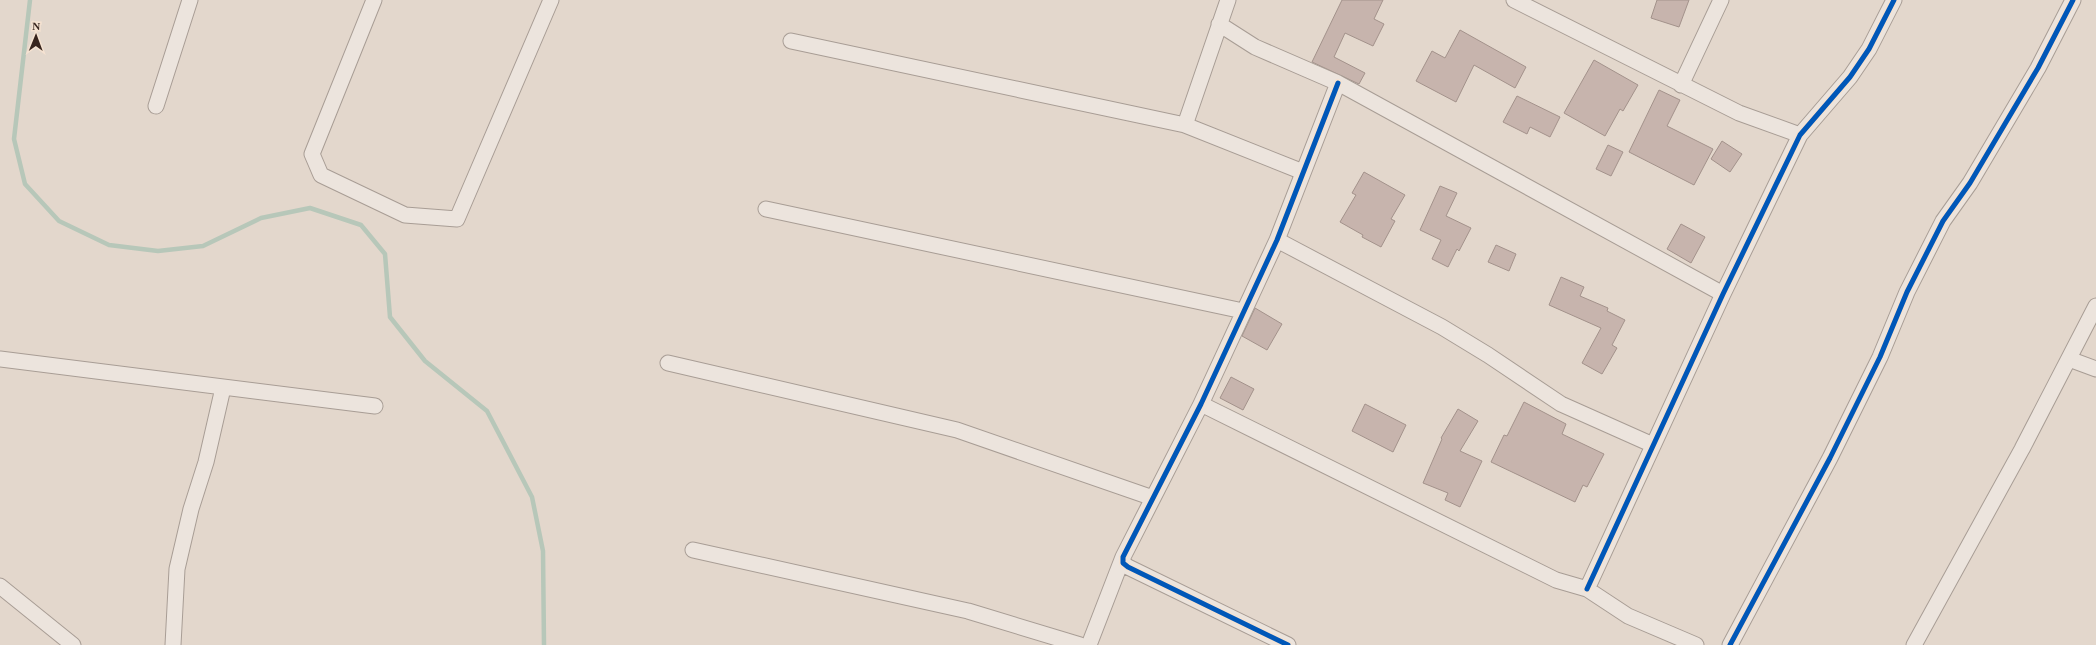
<svg xmlns="http://www.w3.org/2000/svg" width="2096" height="645" viewBox="0 0 2096 645" font-family="'Times New Roman',serif">
<style>
.lines{fill:none;stroke-linecap:round;stroke-linejoin:round}
.stream{stroke:#b7c7b9;stroke-width:4.5}
.building{fill:#c7b4ad;stroke:#a3928b}
.minor-casing{stroke:#a89d95;stroke-width:17}
.minor{stroke:#ece4dd;stroke-width:15}
.cycleway-casing{stroke:#f5e2d1;stroke-width:8}
.cycleway{stroke:#0057b8;stroke-width:5}
</style>
<rect width="100%" height="100%" fill="#e3d7cc"/>
<g class="lines">
<path class="stream" d="M30 0 14 139 25 184 59 221 109 245 158 251 203 246 261 218 310 208 361 225 385 254 390 317 425 361 487 411 532 497 543 551 544 645"/>
</g>
<path class="building" d="M1342 0H1383L1374 19 1384 24 1373 46 1345 33 1334 57 1365 73 1359 84 1312 62Z
M1657 0H1689L1679 27 1651 18Z
M1460 30 1526 67 1515 88 1474 65 1456 102 1416 81 1432 51 1445 58Z
M1594 60 1638 85 1623 111 1620 109 1605 136 1564 113Z
M1659 90 1680 100 1667 126 1713 149 1694 185 1629 152Z
M1517 96 1560 117 1550 137 1530 127 1527 134 1503 122Z
M1722 141 1742 154 1730 172 1711 159Z
M1608 145 1623 152 1611 176 1596 169Z
M1364 172 1405 195 1391 219 1395 221 1381 247 1362 237 1363 235 1340 222 1356 195 1352 193Z
M1440 186 1457 193 1446 216 1471 228 1459 251 1457 249 1448 267 1432 259 1441 240 1420 230Z
M1681 224 1705 237 1691 263 1667 249Z
M1496 245 1516 254 1509 271 1488 262Z
M1561 277 1584 287 1580 296 1608 308 1607 311 1625 320 1612 345 1617 348 1602 374 1582 363 1601 328 1549 305Z
M1255 308 1282 324 1267 350 1242 336Z
M1231 377 1254 389 1243 410 1220 398Z
M1524 402 1566 424 1562 434 1604 454 1587 487 1583 485 1575 502 1491 462 1504 435 1507 436Z
M1365 404 1406 425 1393 452 1352 431Z
M1458 409 1478 421 1460 451 1482 461 1460 507 1445 500 1448 493 1423 483 1442 439 1441 438Z"/>
<g class="lines">
<g class="minor-casing">
<path id="minor" d="M374 0 312 154 321 175 405 215 457 219 551 0
M1514 0 1739 113 1800 135
M1219 24 1255 47 1338 83 1723 294
M791 41 1185 125 1303 172
M1681 85 1721 0
M156 106 190 0
M1185 125 1228 0
M766 209 1243 311
M1277 240 1442 327 1488 355 1561 404 1653 445
M0 359 375 406
M2069 359 2096 369
M668 363 957 430 1153 498
M1201 404 1556 580 1587 589 1628 616 1696 645
M693 550 968 611 1080 645
M0 586 73 645
M1587 589 1723 294 1800 135 1850 77 1869 49 1894 0
M173 645 177 569 191 509 206 462 223 388
M1089 645 1123 557
M1288 645 1128 567 1123 563V557L1201 404 1277 240 1338 83
M1730 645 1830 458 1880 357 1907 292 1943 221 1970 183 2038 68 2073 0
M1914 645 2022 449 2096 306"/>
</g>
<use href="#minor" class="minor"/>
<g class="cycleway-casing">
<path id="cycleway" d="M1587 589 1723 294 1800 135 1850 77 1869 49 1894 0
M1288 645 1128 567 1123 563V557L1201 404 1277 240 1338 83
M1730 645 1830 458 1880 357 1907 292 1943 221 1970 183 2038 68 2073 0"/>
</g>
<use href="#cycleway" class="cycleway"/>
</g>
<g transform="translate(36 36) rotate(1)" stroke="#f5e2d1" stroke-width="3" paint-order="stroke">
<path d="M0-3L7 15L0 10L-7 15Z" fill="#37241d"/>
<text y="-6" font-size="11" font-weight="bold" text-anchor="middle" fill="#37241d">N</text>
</g>
</svg>
